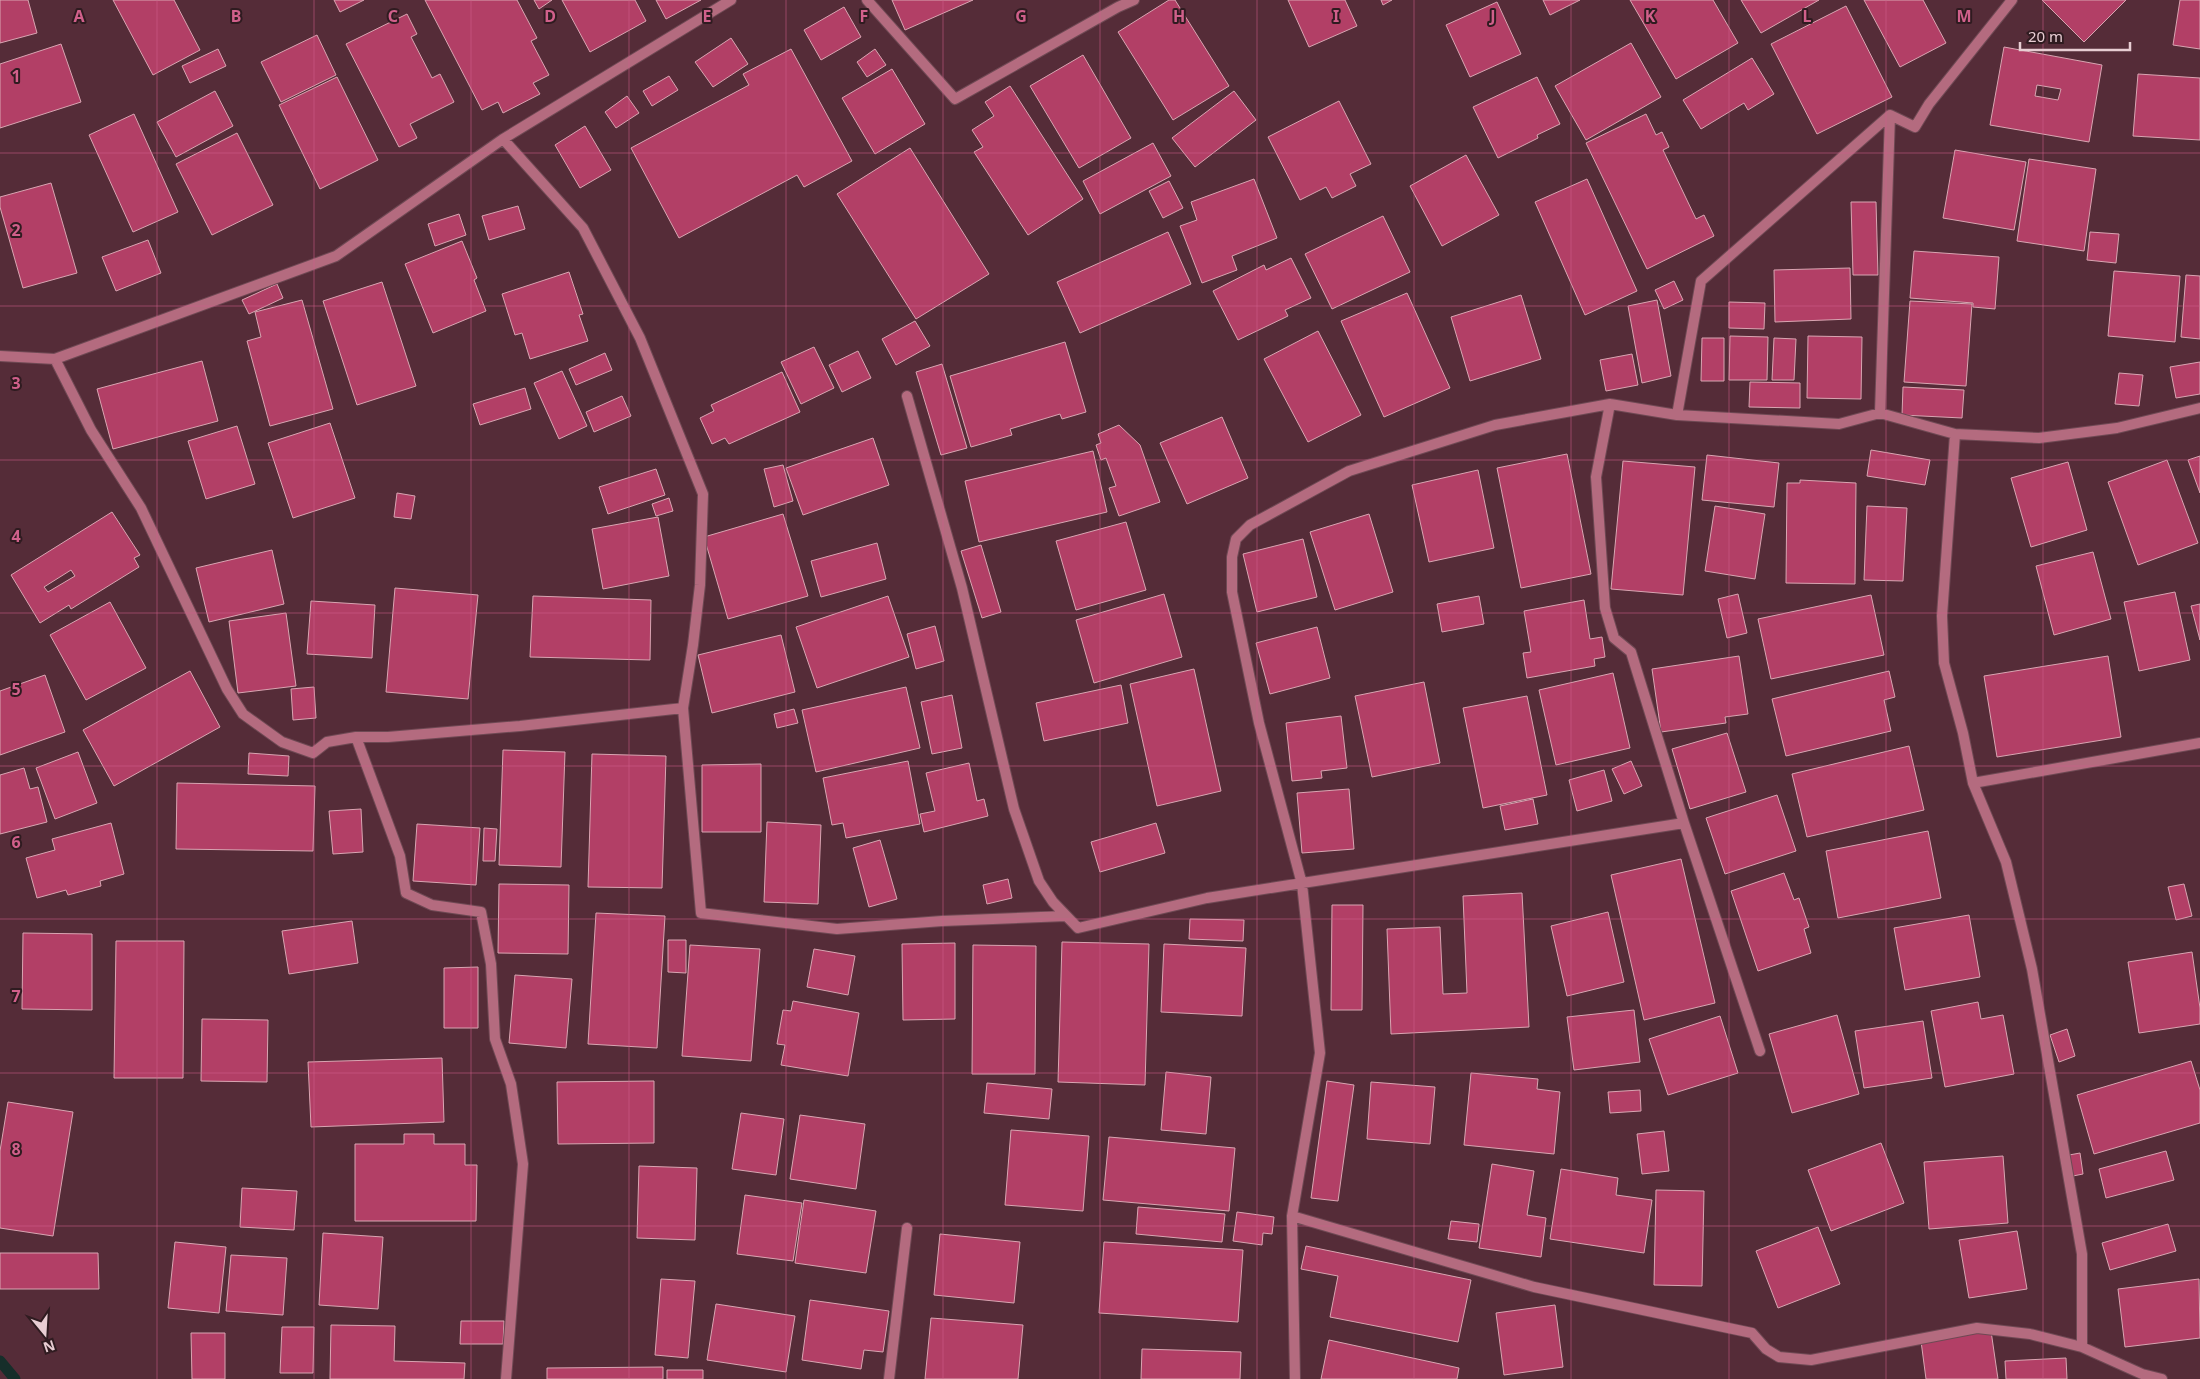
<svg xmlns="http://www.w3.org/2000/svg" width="2200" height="1379" viewBox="0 0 2200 1379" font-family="'Noto Sans',sans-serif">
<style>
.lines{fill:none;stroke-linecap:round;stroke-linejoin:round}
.stream{stroke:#162e2a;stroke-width:11}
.building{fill:#b23f66;stroke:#d9a5b2;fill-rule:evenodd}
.street-casing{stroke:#6f4954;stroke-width:12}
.street{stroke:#b46b7f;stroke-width:10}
.grid{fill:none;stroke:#d1608b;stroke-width:1;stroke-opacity:0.55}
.grid-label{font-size:16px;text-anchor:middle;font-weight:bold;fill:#d1608b;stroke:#2f1b20;stroke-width:4;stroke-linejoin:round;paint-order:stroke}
</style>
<rect width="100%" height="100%" fill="#552c38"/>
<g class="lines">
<path class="stream" d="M0 1361 15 1379"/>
</g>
<path class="building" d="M0 0H28L37 33 0 43Z
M113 0H174L200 50 153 75Z
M334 0H364L340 12Z
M425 0H517L537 38 531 41 549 75 533 83 540 94 503 113 498 102 482 110Z
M534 0H552L539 9Z
M562 0H635L646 21 590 52Z
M656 0H701L666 19Z
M892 0H973L905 30Z
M1169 0H1175L1229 86 1173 120 1118 32Z
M1288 0H1345L1357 26 1309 47Z
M1381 0H1392L1383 5Z
M1543 0H1580L1550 15Z
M1630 0H1713L1738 43 1676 79Z
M1741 0H1819L1761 33Z
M1864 0H1923L1946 43 1900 67Z
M2042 0H2126L2084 42Z
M2180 0H2200V49L2173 45Z
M1497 2 1521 54 1470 77 1446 25Z
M1846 6 1892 97 1817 134 1771 44Z
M844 7 861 37 821 60 804 30Z
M407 14 417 34 411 37 432 78 440 74 454 102 410 124 417 138 399 147 346 44Z
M317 35 336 75 281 102 261 62Z
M731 38 748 64 713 87 695 62Z
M1631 43 1661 97 1586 140 1555 86Z
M61 44 81 102 0 128V64Z
M2004 47 2102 65 2089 142 1990 125ZM2037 85 2061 89 2058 100 2035 96Z
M218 49 226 66 190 83 182 66Z
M791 49 852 161 804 187 797 175 679 238 631 148 749 85 743 74Z
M875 49 886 65 867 77 857 62Z
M1083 55 1131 138 1079 168 1030 86Z
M1752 58 1774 94 1748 110 1744 103 1701 129 1683 100Z
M892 69 925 124 875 154 842 98Z
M2138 74 2200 78V140L2133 136Z
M669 76 678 90 652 106 643 91Z
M337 77 378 160 320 189 279 105Z
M1537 77 1560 124 1537 135 1538 138 1498 158 1473 107Z
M1010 86 1083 199 1028 235 974 152 983 147 972 130 994 116 985 102Z
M215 91 233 126 176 157 157 122Z
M1234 91 1256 120 1195 167 1172 138Z
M627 96 639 113 616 128 605 112Z
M1339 101 1371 164 1350 174 1356 186 1332 198 1326 187 1300 200 1268 137Z
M134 114 178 212 133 232 89 135Z
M1646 114 1656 135 1662 132 1669 147 1663 150 1696 219 1704 215 1714 236 1647 269 1586 143Z
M585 126 611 170 580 188 555 145Z
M237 133 273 205 212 235 176 164Z
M1153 143 1171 176 1100 214 1083 181Z
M910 148 989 274 916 319 837 194Z
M1955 150 2026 162 2014 230 1943 218Z
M1466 155 1499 215 1442 246 1410 186Z
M2029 159 2096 169 2084 251 2017 241Z
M1254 179 1277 238 1232 256 1237 270 1202 283 1180 226 1197 220 1191 202Z
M1587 179 1637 291 1585 315 1535 202Z
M1169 181 1183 208 1163 218 1149 191Z
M51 183 77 273 23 288 0 207V197Z
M1851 202H1876L1878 275H1853Z
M518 206 525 229 489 240 482 216Z
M459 214 466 235 435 246 428 224Z
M1383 216 1410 272 1332 309 1305 254Z
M1168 232 1191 284 1080 333 1057 282Z
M2090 232 2119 234 2116 263 2087 260Z
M148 240 161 273 116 291 102 257Z
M462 241 477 278 474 280 486 311 433 333 405 264Z
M1914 251 1999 257 1995 309 1973 307V303L1910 298Z
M1291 258 1311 298 1285 310 1288 316 1238 340 1213 291 1264 265 1266 270Z
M1850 268 1851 319 1775 322 1774 270Z
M2114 271 2180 276 2175 342 2108 336Z
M569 272 583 314 579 315 588 341 530 359 522 333 515 335 502 294Z
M2186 275 2200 276V339L2181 337Z
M1674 281 1683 300 1664 309 1655 290Z
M382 282 416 386 357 405 323 301Z
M277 284 283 298 249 314 242 300Z
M1407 293 1450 388 1384 417 1341 321Z
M1521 295 1541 359 1470 381 1451 317Z
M302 300 333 409 270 426 247 341 261 337 255 312Z
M1657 300 1671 376 1642 383 1628 306Z
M1910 301 1972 304 1966 386 1904 382Z
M1729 302 1765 303 1764 329 1729 328Z
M915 321 930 346 896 365 882 339Z
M1318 331 1361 415 1308 442 1264 359Z
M1730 336 1768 337 1767 380H1729Z
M1808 336 1862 337 1861 399 1807 398Z
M1702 338H1724V381H1701Z
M1774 338 1796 339 1794 380H1772Z
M1065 342 1086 412 1062 419 1060 414 1010 429 1012 435 971 447 950 376Z
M814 347 834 388 801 404 781 362Z
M858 351 871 378 842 392 829 365Z
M605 353 612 370 576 385 569 369Z
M1632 354 1638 385 1606 391 1600 360Z
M202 361 218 421 113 449 97 389Z
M2200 362V394L2176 398 2170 367Z
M942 364 967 448 941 455 916 372Z
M562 371 587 426 559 439 534 383Z
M782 372 800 412 729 444 725 438 712 444 700 418 714 411 711 405Z
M2119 373 2143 375 2139 406 2115 404Z
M1750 382 1800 383V408L1749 407Z
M1903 387 1964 390 1962 418 1902 415Z
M525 388 531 409 480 425 473 404Z
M622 396 631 416 594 432 586 412Z
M1222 417 1248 478 1187 504 1160 443Z
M330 423 355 498 293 518 268 443Z
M1119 425 1140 445 1160 502 1119 516 1109 488 1116 486 1106 458 1101 460 1096 445 1101 443 1098 434Z
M237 426 255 484 206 499 188 441Z
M873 438 889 485 803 515 786 468Z
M1871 450 1930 460 1925 485 1867 476Z
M1093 451 1107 512 979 542 965 481Z
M1567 454 1591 574 1521 588 1497 468Z
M1707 455 1779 463 1774 507 1702 500Z
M2200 456V493L2188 460Z
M2167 460 2198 543 2138 565 2108 482Z
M1623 461 1695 467 1683 595 1611 589Z
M2068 462 2087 530 2031 547 2011 478Z
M783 465 793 501 774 507 764 469Z
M656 469 665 495 608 514 599 487Z
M1478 470 1494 548 1429 562 1412 485Z
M1800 480 1856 483 1855 584 1786 583 1787 483H1800Z
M397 493 415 496 411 519 394 517Z
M669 498 673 511 656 516 652 504Z
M1715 506 1765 514 1755 579 1705 571Z
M1867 506 1907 508 1903 581 1864 580Z
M112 512 140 555 134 558 139 567 71 609 69 605 40 623 11 575ZM71 570 75 576 48 592 44 587Z
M783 514 808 596 728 619 704 537Z
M1369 514 1393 592 1335 610 1310 532Z
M658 517 669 576 603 589 592 529Z
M1126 522 1146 590 1076 610 1056 541Z
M1303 539 1317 597 1257 612 1243 554Z
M877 543 886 579 821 597 811 561Z
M981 545 1001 612 982 618 961 551Z
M272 550 284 604 209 622 196 568Z
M2093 552 2111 619 2054 635 2036 566Z
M395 588 478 595 468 699 386 692Z
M2175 592 2190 660 2139 671 2124 602Z
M1164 594 1182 657 1094 683 1076 620Z
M1738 594 1747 633 1727 638 1718 599Z
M1871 595 1884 655 1771 679 1758 619Z
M533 596 651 600 650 660 530 657Z
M888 596 909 657 817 688 796 627Z
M1479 596 1484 624 1442 632 1437 604Z
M1584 600 1590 639 1602 637 1605 657 1594 659 1595 666 1527 678 1523 653 1531 652 1524 611Z
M311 601 375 605 372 658 307 654Z
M110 602 146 668 86 700 50 635Z
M2200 604V640L2191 606Z
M286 613 296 686 238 693 229 621Z
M935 626 944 661 916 669 907 634Z
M1317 627 1330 678 1270 694 1256 643Z
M781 635 795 692 712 713 698 655Z
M1739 656 1748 714 1725 717 1726 723 1661 732 1652 669Z
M2108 656 2121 737 1997 757 1984 676Z
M1194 669 1221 791 1157 806 1130 684Z
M190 671 220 727 114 786 83 730Z
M1889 671 1895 697 1884 700 1891 731 1786 756 1772 699Z
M1613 673 1630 748 1556 765 1539 690Z
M45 675 65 732 0 755V691Z
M1424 682 1440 763 1372 777 1355 696Z
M1121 685 1128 723 1044 741 1036 703Z
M314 687 316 718 293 720 291 689Z
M906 687 920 748 816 772 802 710Z
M952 695 962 748 932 754 921 702Z
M1527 696 1547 795 1483 808 1463 708Z
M794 709 798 723 777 728 774 714Z
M1341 716 1347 768 1321 771 1322 778 1292 781 1286 723Z
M1727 733 1746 792 1690 809 1672 749Z
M1909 746 1924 810 1807 837 1792 774Z
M503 750 565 752 561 867 499 865Z
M78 752 97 803 55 819 36 768Z
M249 753 289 756 288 776 248 774Z
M592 754 666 756 662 888 588 887Z
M908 761 920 824 846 838 843 823 832 825 823 778Z
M1631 761 1642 786 1624 794 1612 769Z
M969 763 977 801 984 799 988 816 924 832 920 814 935 811 926 773Z
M761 764V832H702V765Z
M24 768 30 789 38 787 47 822 0 834V775Z
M1604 770 1612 801 1577 811 1569 780Z
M177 783 315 786 313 851 176 849Z
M1349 789 1354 849 1302 853 1297 793Z
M1777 795 1796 851 1725 874 1706 818Z
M1533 799 1538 824 1505 830 1500 806Z
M361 809 363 852 333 854 329 811Z
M767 822 821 825 818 904 764 902Z
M111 823 124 874 100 881 101 886 68 895 66 890 37 898 26 858 55 850 52 839Z
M1156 823 1165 853 1100 872 1091 842Z
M417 824 480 828 476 885 413 881Z
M484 828 497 829 495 861H483Z
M1928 831 1941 898 1838 918 1826 851Z
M880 840 897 899 869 907 853 848Z
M1681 859 1715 1003 1644 1020 1611 875Z
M1784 873 1794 900 1799 898 1809 927 1804 929 1811 953 1758 971 1731 891Z
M1008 879 1012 898 987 904 983 885Z
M499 884 569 885 568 954 498 953Z
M2184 884 2192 916 2176 920 2168 887Z
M1522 893 1529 1027 1391 1034 1387 929 1440 927 1443 994 1467 993 1463 896Z
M1332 905H1363L1362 1010H1331Z
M1608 912 1624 982 1567 996 1551 926Z
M596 913 665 916 657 1048 588 1044Z
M1969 915 1980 977 1905 990 1894 928Z
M1190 919 1244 920 1243 941 1189 939Z
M352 921 358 963 289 974 282 931Z
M23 933 92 934V1010L22 1009Z
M668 940H686V973L668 972Z
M116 941H184L183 1078H114Z
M1062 942 1149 944 1145 1085 1058 1082Z
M955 943V1019L903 1020 902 944Z
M1164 944 1246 948 1242 1016 1161 1012Z
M690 945 760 949 751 1061 682 1056Z
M973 945 1036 946 1035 1074H972Z
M814 949 855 956 848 995 807 987Z
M2192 952 2200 1008V1024L2139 1033 2128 962Z
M478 967V1028H444V968Z
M515 975 572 979 566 1048 509 1043Z
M793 1001 859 1013 848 1076 781 1065 785 1045 777 1044 783 1010 791 1011Z
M1978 1002 1981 1019 2003 1015 2014 1074 1945 1087 1931 1011Z
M1634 1010 1640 1062 1574 1070 1567 1017Z
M1837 1015 1859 1094 1792 1113 1769 1034Z
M1720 1016 1738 1073 1668 1095 1649 1039Z
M202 1019 268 1020 267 1082 201 1081Z
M1923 1021 1932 1078 1864 1088 1855 1031Z
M2067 1029 2075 1056 2059 1062 2050 1035Z
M442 1058 444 1122 311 1127 308 1062Z
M2191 1061 2200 1090V1123L2094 1154 2077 1095Z
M1166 1072 1211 1077 1206 1134 1161 1130Z
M1471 1073 1538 1079 1537 1089 1560 1092 1554 1154 1464 1145Z
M654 1081V1143L558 1144 557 1082Z
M1327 1081 1354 1085 1338 1201 1311 1198Z
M1371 1082 1435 1087 1430 1144 1367 1139Z
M987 1083 1052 1089 1049 1119 984 1113Z
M1640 1090 1641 1111 1610 1113 1608 1092Z
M8 1102 73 1112 53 1236 0 1228V1151Z
M741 1113 784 1119 776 1175 732 1169Z
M800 1115 865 1124 856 1189 790 1179Z
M1011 1130 1089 1136 1083 1211 1005 1205Z
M1664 1131 1669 1171 1642 1174 1637 1134Z
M404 1134H434V1144H465V1165H477L476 1221H355V1144H404Z
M1109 1137 1235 1148 1229 1211 1103 1200Z
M1881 1143 1904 1203 1831 1231 1808 1170Z
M2166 1151 2174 1180 2106 1198 2099 1169Z
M2080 1153 2083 1174 2073 1176 2069 1155Z
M2003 1156 2008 1223 1929 1229 1924 1162Z
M1492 1164 1534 1171 1527 1215 1546 1218 1541 1257 1479 1248Z
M639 1166 697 1168 695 1240 637 1238Z
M1561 1169 1618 1178 1616 1195 1652 1200 1644 1253 1550 1239Z
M242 1188 297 1191 294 1230 240 1227Z
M1656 1190 1704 1191 1702 1286 1654 1285Z
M745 1195 802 1203 793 1261 737 1254Z
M804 1200 876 1211 866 1273 795 1263Z
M1138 1207 1225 1214 1222 1242 1136 1234Z
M1237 1212 1274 1217 1272 1234 1263 1233 1262 1245 1233 1241Z
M1451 1221 1479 1224 1477 1242 1448 1239Z
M2168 1224 2176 1251 2110 1270 2102 1243Z
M1818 1227 1840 1284 1778 1308 1756 1251Z
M2017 1231 2027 1289 1969 1298 1959 1240Z
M323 1233 383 1237 378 1309 319 1305Z
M940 1234 1020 1242 1014 1303 934 1295Z
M175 1242 226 1247 219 1313 168 1308Z
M1104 1242 1243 1250 1238 1322 1099 1313Z
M1306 1246 1471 1280 1458 1342 1330 1317 1338 1276 1301 1269Z
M0 1253H98L99 1289H0Z
M231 1255 287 1258 283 1315 226 1311Z
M661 1279 695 1281 688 1358 655 1355Z
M2199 1279 2200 1338 2125 1347 2118 1289Z
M810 1300 889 1311 883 1352 864 1350 861 1369 802 1360Z
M716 1304 795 1316 786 1372 707 1360Z
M1555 1305 1563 1367 1504 1375 1496 1313Z
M931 1318 1023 1325 1018 1379H925Z
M461 1321H504L503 1344H460Z
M331 1325 395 1326 394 1361 465 1363 464 1379H330Z
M282 1327H314L313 1373H280Z
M1991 1331 1998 1379H1926L1921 1341Z
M191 1333H225V1379H192Z
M1329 1340 1459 1368 1457 1379H1321Z
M1142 1349 1241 1352 1240 1379H1141Z
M2066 1358 2067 1379H2006L2005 1361Z
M663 1367V1379H547V1368Z
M667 1370H703V1379H667Z"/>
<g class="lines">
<g class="street-casing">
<path id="street" d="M867 0 955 99 1118 7 1134 0
M503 139 583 228 640 338 703 494 700 585 693 645 683 708 701 913 837 929 942 921 1066 916
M0 356 55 359 336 256 503 139 731 0
M55 359 91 430 141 508 227 689 243 714 282 742 313 753 327 742 356 737H388L520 726 683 708
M907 396 962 588 1014 809 1039 881 1053 902 1078 928 1207 898 1684 823
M1610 404 1596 477 1605 608 1614 638 1631 652 1684 823 1760 1051
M1880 413 1890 115 1915 127 1929 104 2012 0
M1677 415 1701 281 1890 115
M1955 434 1942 616 1944 663 1963 733 1973 783 2006 862 2032 969 2082 1254V1347
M356 737 400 856 406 893 432 905 481 912 491 964 495 1039 511 1084 523 1164 506 1379
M1973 783 2200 743
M1292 1216 1534 1287 1752 1333 1766 1349 1779 1357 1811 1360 1977 1328 2030 1334 2082 1347 2142 1374 2162 1379
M889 1379 907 1228
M1295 1379 1292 1216 1320 1053 1302 884 1259 723 1232 592V557L1236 539 1250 525 1349 471 1495 425 1610 404 1677 415 1839 424 1880 413 1955 434 2039 438 2117 428 2200 408"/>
</g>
<use href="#street" class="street"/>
</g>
<path class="grid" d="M157 0V1379M314 0V1379M471 0V1379M629 0V1379M786 0V1379M943 0V1379M1100 0V1379M1257 0V1379M1414 0V1379M1571 0V1379M1729 0V1379M1886 0V1379M2043 0V1379M0 153H2200M0 306H2200M0 460H2200M0 613H2200M0 766H2200M0 919H2200M0 1073H2200M0 1226H2200"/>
<g class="grid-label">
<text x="79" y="22">A</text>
<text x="236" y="22">B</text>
<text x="393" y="22">C</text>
<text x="550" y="22">D</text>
<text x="707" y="22">E</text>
<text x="864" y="22">F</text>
<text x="1021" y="22">G</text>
<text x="1179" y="22">H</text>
<text x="1336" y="22">I</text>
<text x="1493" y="22">J</text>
<text x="1650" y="22">K</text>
<text x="1807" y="22">L</text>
<text x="1964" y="22">M</text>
<text x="16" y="82">1</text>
<text x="16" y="236">2</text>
<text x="16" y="389">3</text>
<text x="16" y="542">4</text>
<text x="16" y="695">5</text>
<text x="16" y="848">6</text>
<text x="16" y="1002">7</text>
<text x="16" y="1155">8</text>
</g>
<g transform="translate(45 1334) rotate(162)" stroke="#2f1b20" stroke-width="4" paint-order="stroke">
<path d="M0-4L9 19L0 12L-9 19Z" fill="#e8cdd3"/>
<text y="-8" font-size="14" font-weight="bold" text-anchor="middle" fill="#e8cdd3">N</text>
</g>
<path d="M2020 42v8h110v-8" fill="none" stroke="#e8cdd3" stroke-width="2.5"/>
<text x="2028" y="42" font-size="15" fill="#e8cdd3" stroke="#2f1b20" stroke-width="4" paint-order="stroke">20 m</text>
</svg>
